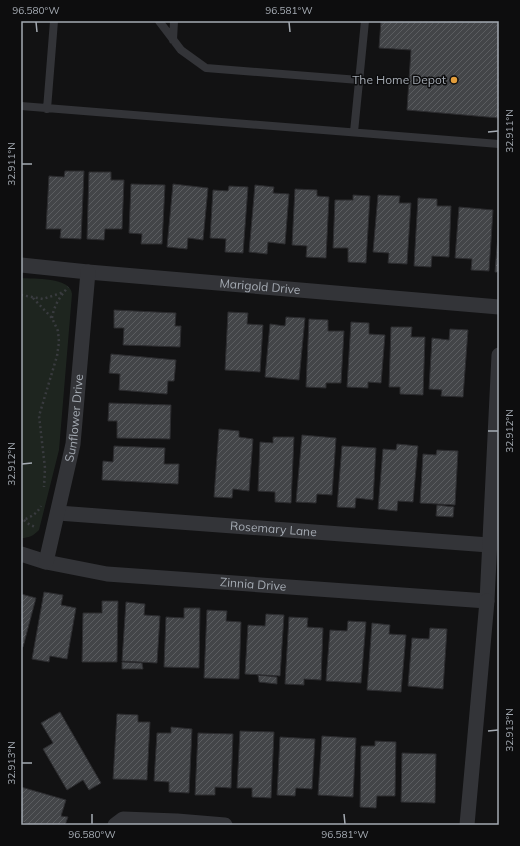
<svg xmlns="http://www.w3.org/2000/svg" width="520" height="846" viewBox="0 0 520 846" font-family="Mulish,sans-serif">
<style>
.green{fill:#1e251f}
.building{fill:url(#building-hatch);stroke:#2c2c2f}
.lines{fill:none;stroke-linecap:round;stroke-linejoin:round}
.path{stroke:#393b3f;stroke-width:2.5;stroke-dasharray:2 3;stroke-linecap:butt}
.lane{stroke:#333438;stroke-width:8}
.street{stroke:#333438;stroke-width:15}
.ticks{fill:none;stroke:#a4aab2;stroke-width:1.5}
.poi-dot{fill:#e29d3b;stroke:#0d0d0e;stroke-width:1.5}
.labels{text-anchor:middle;stroke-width:3;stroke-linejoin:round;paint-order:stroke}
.poi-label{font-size:12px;fill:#a4aab2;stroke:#0d0d0e;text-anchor:end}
.street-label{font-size:12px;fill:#a4aab2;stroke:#0d0d0e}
.neatline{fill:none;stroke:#a4aab2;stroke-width:1.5}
.ticks-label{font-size:10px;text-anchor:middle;fill:#a4aab2}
</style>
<defs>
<pattern id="building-hatch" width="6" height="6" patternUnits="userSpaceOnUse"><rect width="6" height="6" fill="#434548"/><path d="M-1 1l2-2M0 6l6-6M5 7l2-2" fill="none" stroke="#5b5d60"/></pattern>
</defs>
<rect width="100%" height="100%" fill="#121213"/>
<path class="green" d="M21 278C34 279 71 277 72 294L59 450 39 530C33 536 29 538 21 538Z"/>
<path class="building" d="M381 21H499V118L407 110 411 50 379 48Z
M65 171H84L81 239 60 238 61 229H46L49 176 64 177Z
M89 172H111V180H124L122 229H105L104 240 87 239Z
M131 184 165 185 162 244H141L142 234 129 233Z
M173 184 208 188 203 240 188 238 187 249 167 247Z
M255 185 274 187 273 193 289 194 285 244 268 242 267 254 249 252Z
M229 186 248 187 243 253 225 252 226 239 210 238 213 190 228 191Z
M295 189 317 190V196L329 197 326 258 306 257 307 246 292 245Z
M353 195 370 196 366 263 348 262V248H333L335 200H353Z
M378 195 400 196 399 203H411L407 264 388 263 389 253 373 252Z
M418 198 437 199V206H451L449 257 432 256 431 267 414 266Z
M459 207 493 210 489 271 471 270 472 259 455 258Z
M499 223V272H495Z
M114 310 176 313 175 326H181L180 347 123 345 124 328H114Z
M228 312 248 313 247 324 263 325 260 372 225 370Z
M286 317 305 318 299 380 265 377 270 324 285 326Z
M309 319 328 320V331H344L341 383H326V388L306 387Z
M351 322 369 323V334L385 335 381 383 368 382V388L347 387Z
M391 327H412L411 337H425L423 395 400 394V387H389Z
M450 329 468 330 463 397 441 396 442 390 429 389 432 338 449 340Z
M111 354 176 360 174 381H168L167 394 119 390 120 374 109 373Z
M109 403 171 405 170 439 117 438V421H108Z
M219 429 239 431V437L253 439 249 491 233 489 232 498 214 497Z
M302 435 336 438 332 495 317 494 316 503 296 502Z
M273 437H294L291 503 275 502V492L258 491 260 442 273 443Z
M397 444 418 446 413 502 398 501 397 511 378 509 383 449 396 450Z
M114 446 165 448 164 464H179L178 484 102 480 103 461 113 462Z
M342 446 376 448 373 500 356 498 355 508 337 507Z
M437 450 458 451 455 505 420 503 423 454 436 455Z
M437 505 454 507 453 517 436 516Z
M44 592 63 595 61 605 76 608 67 659 50 656 49 662 32 659Z
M21 594 36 598 23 647H21Z
M102 601H118L117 662H82L83 613H102Z
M126 602 145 604 144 615 160 616 157 663 122 661Z
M184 608H200L199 668 164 667 166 617 184 618Z
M207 610 227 611 226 621 241 622 239 679 204 678Z
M266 614 284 615 280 676 245 674 248 625 265 626Z
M289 617 308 618 307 627 323 628 321 680 304 679V685L285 684Z
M348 621 366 622 361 683 326 681 330 630 347 631Z
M372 623 390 625 389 634 406 635 401 692 367 690Z
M430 628 447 629 443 689 408 686 412 638 429 639Z
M122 662 142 663 143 669H122Z
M258 675 277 677V684L259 682Z
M60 712 101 783 89 790 83 780 67 790 43 749 53 743 41 723Z
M117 714 138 715V722H150L147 780 113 779Z
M171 727 192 729 189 793 169 792V782L154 781 157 733H171Z
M240 731 274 732 271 798 252 797V788H237Z
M198 733 233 734 231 788 215 787V795H195Z
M322 736 356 738 353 797 318 795Z
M280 737 315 739 312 789 296 788 295 796 277 795Z
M375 741 396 742 395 796H377L376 808 360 807 361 746H375Z
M402 753 436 754 435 803 401 802Z
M21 787 66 800 61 816 68 817 65 825H31L21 822Z"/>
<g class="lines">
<path class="path" d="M21 295 43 299 64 292
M33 298 52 318 58 331 59 342 57 356 39 416 45 468 44 487
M52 318C54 305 60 297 68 287
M24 520 30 525 36 527
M21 521C30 517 36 515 41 506"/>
<path class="lane" d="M159 21 181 50 206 68 359 80
M173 40 174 21
M21 106 499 144
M47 109 54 21
M354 132 365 21"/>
<g class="street">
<path id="s1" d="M21 265 88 272 499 307"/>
<path id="s2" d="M58 513 489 545"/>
<path id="s3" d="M21 554 46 562 107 574 487 601 499 355"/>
<path id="s4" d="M46 562 73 444 88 272"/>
<path d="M115 825 123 819 177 821 225 825"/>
<path d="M467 825 487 601"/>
</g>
</g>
<path class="ticks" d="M36 22 37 32M289 22 290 32M488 132 498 131M22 164H32M488 431H498M22 464 32 463M488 731 498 730M22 763H32M92 814V824M344 814 345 824"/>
<circle class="poi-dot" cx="454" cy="80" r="4"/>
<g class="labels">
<g class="poi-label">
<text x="446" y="84">The Home Depot</text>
</g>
<g class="street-label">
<text dy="4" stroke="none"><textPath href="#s1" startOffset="240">Marigold Drive</textPath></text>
<text dy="4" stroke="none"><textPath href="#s4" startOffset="147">Sunflower Drive</textPath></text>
<text dy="4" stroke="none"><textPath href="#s2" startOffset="216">Rosemary Lane</textPath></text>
<text dy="4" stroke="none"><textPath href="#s3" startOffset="235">Zinnia Drive</textPath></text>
</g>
</g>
<rect width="520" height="846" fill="none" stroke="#0d0d0e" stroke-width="44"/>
<rect x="22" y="22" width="476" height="802" class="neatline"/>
<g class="ticks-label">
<text x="36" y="14">96.580°W</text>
<text x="289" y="14">96.581°W</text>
<text transform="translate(509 131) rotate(-90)" y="4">32.911°N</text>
<text transform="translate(11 164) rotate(-90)" y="4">32.911°N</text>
<text transform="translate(509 431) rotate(-90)" y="4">32.912°N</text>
<text transform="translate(11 464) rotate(-90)" y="4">32.912°N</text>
<text transform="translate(509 730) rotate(-90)" y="4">32.913°N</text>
<text transform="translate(11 763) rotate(-90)" y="4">32.913°N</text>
<text x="92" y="838">96.580°W</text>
<text x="345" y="838">96.581°W</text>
</g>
</svg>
